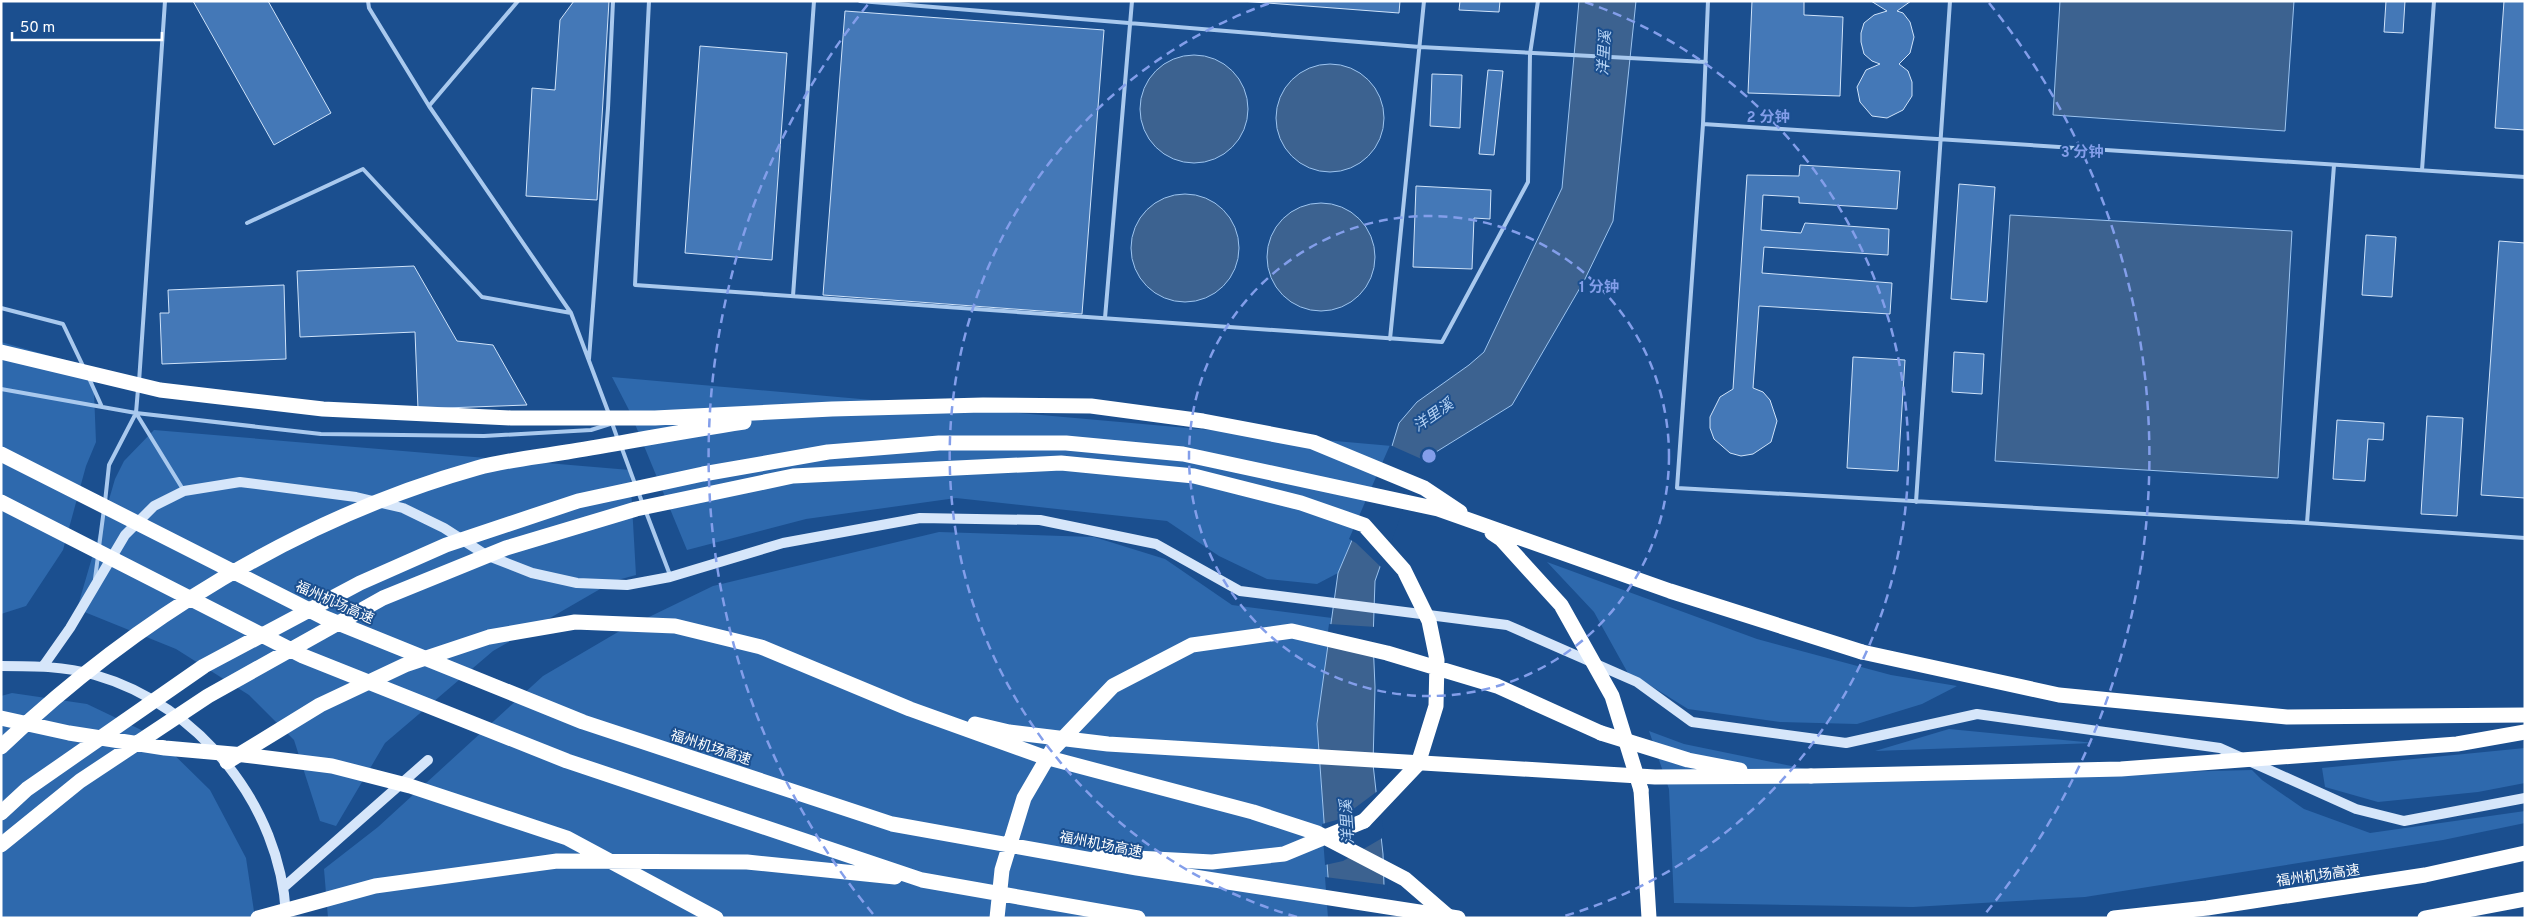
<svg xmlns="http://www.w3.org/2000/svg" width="2526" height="919" viewBox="0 0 2526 919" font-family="Overpass,'Noto Sans SC',sans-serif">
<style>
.green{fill:#2e69ad}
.water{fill:#3c6290;stroke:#9cc4f0}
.pier{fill:#1b4f8f}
.building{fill:#4478b7;stroke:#cfe3fa}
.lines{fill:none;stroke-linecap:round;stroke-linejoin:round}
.lane{stroke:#a9c9ee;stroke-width:4}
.secondary{stroke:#d6e6fa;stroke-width:10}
.highway{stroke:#fff;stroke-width:15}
.highway-bridge{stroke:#fff;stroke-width:15}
.ring{fill:none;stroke:#839eea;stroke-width:2.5;stroke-dasharray:9 6}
.labels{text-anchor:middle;stroke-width:4;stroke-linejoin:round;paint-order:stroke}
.street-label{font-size:14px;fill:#fff;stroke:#1b4f8f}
.water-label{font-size:15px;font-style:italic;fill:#b5d3f5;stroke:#1b4f8f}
.centre{fill:#839eea;stroke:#1b4f8f;stroke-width:2.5}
.ring-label{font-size:15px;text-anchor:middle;font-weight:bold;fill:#839eea;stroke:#1b4f8f;stroke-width:4;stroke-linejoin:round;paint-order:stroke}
</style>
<rect width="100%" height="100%" fill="#1b4f8f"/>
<path class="green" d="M1 342 93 368 96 442 86 466 63 550 26 606 1 614Z
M612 377 1392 446 1338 573 1317 584 1267 579 1219 556 1167 521 956 498 806 519 687 550 630 412Z
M154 430 630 470 636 575 614 581 493 651 385 743 336 826 320 821 294 740 249 695 176 649 77 609 115 479 124 461Z
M939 532 1094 537 1165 559 1232 605 1332 618 1317 724 1331 918H328L324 869 378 827 543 676 618 632 713 586Z
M1547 562 1757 639 1891 675 1957 686 1922 704 1857 724 1780 722 1688 709 1648 684 1629 675 1594 612Z
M12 693 87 704 156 737 210 790 246 858 255 918H1V696Z
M1949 729 2095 743 1875 751Z
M1649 731 1684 744 1859 780 2252 770 2262 780 2304 809 2370 833 2525 811V823L2443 840 2085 897 1913 907 1674 903 1669 789Z
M2525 748V783L2478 792 2378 802 2325 787 2322 768Z"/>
<path class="water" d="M1579 1H1636L1613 221 1584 281 1512 405 1423 460 1413 472 1375 581 1373 640 1375 687 1373 764 1383 854 1385 918H1331L1317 724 1338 573 1392 446 1399 423 1417 402 1469 365 1484 352 1562 188Z
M2060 1H2294L2285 131 2053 115Z
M1140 109a54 54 0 1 1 108 0a54 54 0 1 1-108 0Z
M1276 118a54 54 0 1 1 108 0a54 54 0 1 1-108 0Z
M1131 248a54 54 0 1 1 108 0a54 54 0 1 1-108 0Z
M1267 257a54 54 0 1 1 108 0a54 54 0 1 1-108 0Z
M2010 215 2292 231 2278 478 1995 461Z"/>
<path class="pier" d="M1390 445 1426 461 1416 473 1382 568 1356 543 1349 539Z
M1329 624 1376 627V655L1326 646Z
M1379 790 1384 837 1343 861 1325 865 1322 824 1340 819Z
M1325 877 1387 885 1388 918H1328Z"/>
<path class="building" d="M193 1H268L331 113 274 145Z
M574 1H609L597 200 526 196 532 88 555 90 560 20Z
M1241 1H1400L1399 13Z
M1460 1H1500L1499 12 1459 10Z
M1752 1H1804V15L1843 17 1840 96 1748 93Z
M1871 1H1911L1897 11 1903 13 1910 22 1914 37 1910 53 1899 64 1908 71 1912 82V96L1903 110 1887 118 1872 116 1860 102 1857 87 1866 70 1880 64 1872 61 1864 54 1861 42V33L1864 23 1874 15 1887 11Z
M2386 1H2405L2403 33 2384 32Z
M2504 1H2525V130L2495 128Z
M845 11 1104 30 1082 314 823 295Z
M700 46 787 53 772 260 685 253Z
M1488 70 1503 71 1494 155 1479 154Z
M1432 74 1462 75 1460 128 1430 126Z
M1800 165 1900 171 1897 209 1799 203V197L1763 195 1761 230 1801 233 1805 223 1889 229 1888 255 1764 247 1762 273 1892 283 1890 314 1759 306 1753 388 1763 392 1770 400 1777 421 1771 442 1753 454 1741 456 1730 453 1714 439 1710 428V417L1720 397 1733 389 1747 175 1799 176Z
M1959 184 1995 187 1987 302 1951 299Z
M1416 186 1491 190 1490 219 1474 218 1472 269 1413 267Z
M2366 235 2396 237 2392 297 2362 295Z
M2499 241 2525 243V498L2481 495Z
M414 266 457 341 493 345 527 405 418 409 415 332 300 337 297 271Z
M284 285 286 359 162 364 160 313H169L168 290Z
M1954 352 1984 354 1982 394 1952 392Z
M1853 357 1905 360 1898 471 1847 468Z
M2427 416 2463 418 2457 516 2421 514Z
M2337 420 2384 423 2383 440 2368 439 2365 481 2333 479Z"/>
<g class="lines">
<path class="lane" d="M368 1 369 8 429 106 571 313 609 414
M649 1 635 285 1442 342 1528 182 1530 54 1538 1
M860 1 1420 47 1706 62
M1708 1 1703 124 1677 488 2307 523 2525 538
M429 106 518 1
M1703 124 2525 177
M2422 170 2434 1
M247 223 363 169 482 297 571 313
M793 296 814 1
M1 308 63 324 84 368
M1105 318 1132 1
M1390 339 1424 1
M589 359 608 108 613 1
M88 376 102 407
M139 382 165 1
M1 389 136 413 321 434 484 436 591 430 610 424
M138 389 136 413 184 491
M612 423 618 440
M621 446 635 484
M638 491 643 505
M105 502 109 465 136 413
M1916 502 1950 1
M646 512 670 575
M2307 523 2334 165
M99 547 104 509
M95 579 98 556"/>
<path class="secondary" d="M44 665 70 628 125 535 154 506 184 491 240 482 356 497 403 508 444 528 486 555 532 573 577 583 627 585 670 577 783 543 920 518 1040 520 1156 544 1240 591 1507 625 1637 682 1692 722 1846 743 1977 714 2220 748 2356 809 2404 821 2525 798
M1 666C33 666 64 666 95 675 200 705 280 806 286 914
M284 887 428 760"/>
<path class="highway" d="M1862 652 2059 695 2287 717 2525 715
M975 724 1009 732 1108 744 1655 777 1811 776
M1601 733 1688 760 1740 770
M227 762 320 705 405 665 489 637 575 622 675 626 761 647 910 709 1041 756 1253 812 1317 833 1405 879 1450 918
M1641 790 1649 918
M1098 856 1212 862 1284 854 1364 821
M2114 918 2207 908 2425 875 2525 853
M2425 918 2525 899"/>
<path class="highway-bridge" d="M1 352 160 390 323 409 511 418H655L832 409 983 405 1091 406 1203 421 1313 442 1424 488 1460 512
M1 454 323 617 583 722 892 824 1137 868 1458 918
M1 502 303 656 567 761 922 880 1138 918
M1492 533 1501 539 1561 605 1612 696 1641 790
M1 718 69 733 165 748 244 755 332 766 410 786 567 838 716 918
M1 747C134 620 299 518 477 468 506 460 538 457 567 452 626 442 685 431 744 422
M1811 776 2121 769 2457 744 2525 732
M1 813 27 789 204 666 360 583 446 545 578 501 703 474 828 452 939 443H1066L1183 454 1438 509 1670 591 1862 652
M1 845 80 781 208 696 383 598 506 548 636 509 793 476 1061 463 1194 476 1301 503 1364 525 1404 570 1429 621 1437 660 1436 706 1418 764 1364 821
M258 918 375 886 557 861 747 862 895 877
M997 918 1002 870 1024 798 1052 750 1113 686 1192 645 1292 631 1387 653 1497 686 1601 733"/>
</g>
<g class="ring">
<circle cx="1429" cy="456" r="240"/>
<path d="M1297 917A480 480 0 0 1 1273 2M1585 2A480 480 0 0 1 1561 917"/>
<path d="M873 914A720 720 0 0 1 869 3M1989 3A720 720 0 0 1 1985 914"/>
</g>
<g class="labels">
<g class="street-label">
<text transform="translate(335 602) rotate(24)" y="5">福州机场高速</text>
<text transform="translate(711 747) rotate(18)" y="5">福州机场高速</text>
<text transform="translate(1101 844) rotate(11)" y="5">福州机场高速</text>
<text transform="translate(2318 875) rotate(-8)" y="5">福州机场高速</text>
</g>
<g class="water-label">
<text transform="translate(1604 53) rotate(-87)" y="5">洋里溪</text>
<text transform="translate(1433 415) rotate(-35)" y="5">洋里溪</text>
<text transform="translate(1347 822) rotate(-94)" y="5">洋里溪</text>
</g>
</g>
<circle cx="1429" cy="456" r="8" class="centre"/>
<g class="ring-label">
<text x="1768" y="122">2 分钟</text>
<text x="2082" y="157">3 分钟</text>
<text x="1599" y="292">1 分钟</text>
</g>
<rect width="2526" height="919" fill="none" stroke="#ffffff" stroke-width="5"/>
<path d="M12 32v8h150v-8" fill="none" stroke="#ffffff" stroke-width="2.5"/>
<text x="20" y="32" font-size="15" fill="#ffffff" stroke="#1b4f8f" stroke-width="4" paint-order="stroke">50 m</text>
</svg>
